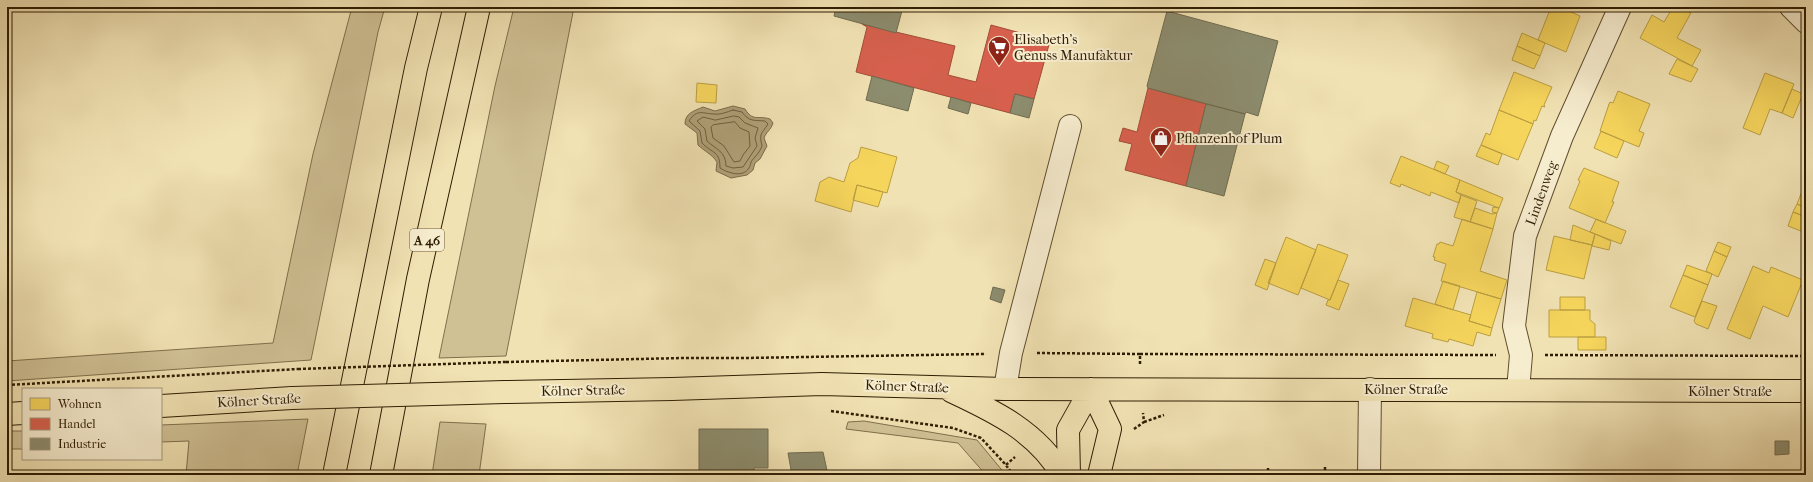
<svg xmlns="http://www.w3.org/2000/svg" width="1813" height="482" viewBox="0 0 1813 482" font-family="'IM FELL French Canon',serif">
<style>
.green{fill:#d0c195;stroke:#806f4c}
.water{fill:#af9f77;stroke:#7c6b49}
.homes{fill:#f6d55c;stroke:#ba9e41}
.shops{fill:#d6604d;stroke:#a44c37}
.industry{fill:#8c8c6e;stroke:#706b4e}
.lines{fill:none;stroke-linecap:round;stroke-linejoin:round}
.shore{stroke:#6f5e3d;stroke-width:1}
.minor-casing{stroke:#604e2f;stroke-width:24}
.major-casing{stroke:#2f1d03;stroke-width:24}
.highway-casing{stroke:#2f1d03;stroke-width:24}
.path{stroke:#2f1d03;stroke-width:2.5;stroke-dasharray:3 2;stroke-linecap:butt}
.minor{stroke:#f6ecce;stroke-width:22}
.major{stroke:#f1e2b3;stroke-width:22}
.highway{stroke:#f1e2b3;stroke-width:22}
.major-bridge-casing{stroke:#2f1d03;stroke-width:24;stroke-linecap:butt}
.path-bridge{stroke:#2f1d03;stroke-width:2.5;stroke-dasharray:3 2;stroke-linecap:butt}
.major-bridge{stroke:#f1e2b3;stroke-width:22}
.labels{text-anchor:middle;stroke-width:4;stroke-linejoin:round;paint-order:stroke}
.shield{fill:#f6ecce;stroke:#6b5b40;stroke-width:1}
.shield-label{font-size:13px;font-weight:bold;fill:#2f1d03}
.poi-label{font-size:14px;fill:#2f1d03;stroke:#f6ecce;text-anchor:start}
.street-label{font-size:14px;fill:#2f1d03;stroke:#f6ecce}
</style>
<rect width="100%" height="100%" fill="#f1e2b3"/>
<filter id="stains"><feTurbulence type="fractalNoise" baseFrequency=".005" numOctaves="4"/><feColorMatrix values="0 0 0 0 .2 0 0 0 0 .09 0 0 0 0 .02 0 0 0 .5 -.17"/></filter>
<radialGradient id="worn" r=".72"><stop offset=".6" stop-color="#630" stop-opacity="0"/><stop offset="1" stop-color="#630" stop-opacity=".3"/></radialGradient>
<path class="green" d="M352 7H385L378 32 311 360 7 381V361L273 343 313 154Z
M514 7H574L506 356 439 358 495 86Z
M308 419 297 475H186L189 441 161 442V425Z
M864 421 977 440 1006 475H986L958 443 846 429 848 422Z
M440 422 486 424 479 475H432Z
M7 431H23V449H7Z"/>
<path class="water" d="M733 106 745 109C753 122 757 115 770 119L773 123C771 130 766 132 764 138L767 146 760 159 755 163 753 170 747 175 731 178 716 171 717 162C712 154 704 151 698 145L697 133 685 124C685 113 694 111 703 107L715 111Z"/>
<path class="homes" d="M1551 7H1560L1580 16 1566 52 1538 40Z
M1673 7H1680L1691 13 1677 38 1701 50 1692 66 1640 38 1652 15 1664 22Z
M1522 33 1545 43 1540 56 1517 46Z
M1517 46 1540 56 1534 69 1512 60Z
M1677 59 1698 69 1691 82 1669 74Z
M1514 72 1552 87 1544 105 1545 107 1542 106 1536 121 1534 120 1533 124 1499 110Z
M1765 73 1794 84 1782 113 1770 109 1760 135 1743 128Z
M697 83 717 85 716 103 696 102Z
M1792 89 1803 94 1793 118 1782 113Z
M1618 91 1650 104 1639 131 1644 133 1639 147 1600 131 1609 104 1610 102 1613 103Z
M1499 110 1533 124 1518 160 1481 145 1486 133 1490 135Z
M1601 131 1624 141 1617 158 1594 148Z
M1481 145 1502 154 1498 165 1476 156Z
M861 147 897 157 887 193 857 185 851 212 815 201 820 182 829 177 844 182 850 163 858 158Z
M1401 156 1460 180 1456 192 1461 195 1459 203 1431 192 1430 196 1401 184 1400 187 1390 183Z
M1437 161 1449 166 1445 174 1434 169Z
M1584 168 1619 182 1612 202H1614L1605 223 1569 208 1580 181 1578 180Z
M1460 180 1503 198 1499 208 1456 192Z
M1806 181V208L1797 204Z
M857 185 883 192 878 207 853 200Z
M1461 195 1477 201 1470 222 1454 217Z
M1797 204 1806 208V217L1793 212Z
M1493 207 1499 208 1497 213 1492 212Z
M1475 208 1492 214 1497 213 1493 229 1470 222Z
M1793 212 1806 217V233L1788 226Z
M1462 219 1493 229 1480 271 1507 280 1501 299 1441 281 1446 264 1434 260 1435 257H1433L1437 244H1439L1440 242 1453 246Z
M1596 219 1626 231 1621 244 1590 232Z
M1573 225 1595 234 1592 245 1570 240Z
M1595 234 1611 241 1609 250 1592 246Z
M1554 236 1592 245 1584 279 1546 270Z
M1286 237 1316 250 1298 295 1268 283Z
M1718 242 1731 247 1727 257 1714 251Z
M1318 244 1348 255 1330 300 1301 288Z
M1714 251 1727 257 1718 277 1706 271Z
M1265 259 1276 263 1267 290 1255 285Z
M1687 265 1712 274 1708 285 1683 275Z
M1753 266 1769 273 1771 267 1803 280 1788 317 1763 306 1750 339 1727 329Z
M1683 275 1708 285 1695 317 1670 307Z
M1338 280 1349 284 1339 310 1326 305 1328 300H1330Z
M1443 281 1460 286 1453 310 1435 304Z
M1477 292 1501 299 1492 328 1469 321Z
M1560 297H1585V310H1560Z
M1413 298 1471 315 1469 321 1492 328 1490 336 1477 332 1473 346 1449 339 1448 342 1432 338 1433 334 1405 326Z
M1702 301 1717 306 1708 329 1696 324 1694 321Z
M1549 310H1590V320L1595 324V337H1549Z
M1578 337H1606V350H1578Z"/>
<path class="shops" d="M862 24 955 46 948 75 976 82 991 25 1050 41 1034 99 1015 94 1010 113 856 72 867 27Z
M1148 88 1206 104 1186 186 1125 170 1132 144 1119 141 1123 128 1137 132Z"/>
<path class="industry" d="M836 7H903L896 33 834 16Z
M1231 7H1243L1242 10Z
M1167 11 1278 41 1258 116 1246 112 1245 114 1148 88 1147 86Z
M872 76 914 88 908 111 866 100Z
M1015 94 1034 99 1029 118 1010 113Z
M951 97 971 103 968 114 948 108Z
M1206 104 1245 114 1224 196 1186 186Z
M993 287 1005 290 1001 303 990 299Z
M699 429H768V468H754V475H699Z
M1775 441H1789V454L1775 455Z
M823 452 828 475H792L788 453Z"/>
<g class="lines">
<path class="shore" d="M733 110 742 112C749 122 754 120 765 121L768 124C761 135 759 133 762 146 759 154 754 157 751 162 751 163 750 166 749 168 743 178 728 173 720 168 720 151 713 154 702 143L700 131 689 121C697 108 704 114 714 114 720 115 727 112 733 110Z
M734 116 739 117 745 123 758 128 755 138 757 146 743 167 733 168 726 166C726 151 715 149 707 141L705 129 697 121 703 117 715 120Z
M735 122 740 128 749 132 750 146 743 155 740 161 734 162 724 146 713 138 711 127 713 125Z"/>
<g class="minor-casing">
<path id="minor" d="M1791 7 1806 22
M1005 389 1011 353 1070 126
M1518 390 1521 355 1514 326 1525 236 1562 136 1620 7
M1369 475 1370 389"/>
</g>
<g class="major-casing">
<path id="major" d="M1091 389 1110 429 1099 475
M951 391C994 411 1038 432 1062 475
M505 392 672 389 822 384 1005 389 1806 391
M161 406 292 398
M7 414 23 413
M1069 475 1068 430 1091 389"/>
</g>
<g class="highway-casing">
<path id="highway" d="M334 475 416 68 431 7
M381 475 418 279 479 7"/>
</g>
<path class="path" d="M1037 353 1140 354V366
M1140 354 1496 355
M1545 355 1806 356
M506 362 683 358H744L986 354
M7 385 298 369
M831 411 953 428 981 438 1006 465 1013 475
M1144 422 1164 415
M1134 429 1144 422 1143 413
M1006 465 1015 457
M1268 468V475
M1325 475V467"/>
<use href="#minor" class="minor"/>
<use href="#major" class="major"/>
<use href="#highway" class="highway"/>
<g class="major-bridge-casing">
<path id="major-bridge" d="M292 398 505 392"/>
</g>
<path class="path-bridge" d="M298 369 506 362"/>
<use href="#major-bridge" class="major-bridge"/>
</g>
<defs>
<g id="supermarket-pin" transform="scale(1.15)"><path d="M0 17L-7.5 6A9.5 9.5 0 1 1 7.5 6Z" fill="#8f2418" stroke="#f6ecce"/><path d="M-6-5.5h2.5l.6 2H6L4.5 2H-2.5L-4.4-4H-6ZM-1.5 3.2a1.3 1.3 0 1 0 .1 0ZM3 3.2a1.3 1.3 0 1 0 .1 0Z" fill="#fff"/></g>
<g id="shop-pin" transform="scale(1.15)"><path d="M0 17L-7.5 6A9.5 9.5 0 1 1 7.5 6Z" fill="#8f2418" stroke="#f6ecce"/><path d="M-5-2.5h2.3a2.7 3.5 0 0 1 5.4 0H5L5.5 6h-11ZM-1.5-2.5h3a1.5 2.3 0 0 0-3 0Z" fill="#fff"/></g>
</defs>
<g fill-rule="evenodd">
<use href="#supermarket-pin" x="999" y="47"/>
<use href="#shop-pin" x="1161" y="138"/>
</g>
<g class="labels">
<rect class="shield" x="410" y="229" width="34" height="22" rx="3"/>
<g class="shield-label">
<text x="427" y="245">A 46</text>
</g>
<g class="poi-label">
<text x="1014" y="44">Elisabeth’s<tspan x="1014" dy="16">Genuss Manufaktur</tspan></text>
<text x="1176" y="143">Pflanzenhof Plum</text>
</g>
<g class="street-label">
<text transform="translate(1541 193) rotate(-70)" y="5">Lindenweg</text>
<text transform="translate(907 386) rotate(2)" y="5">Kölner Straße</text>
<text x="1406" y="394">Kölner Straße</text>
<text transform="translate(583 390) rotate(-1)" y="5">Kölner Straße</text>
<text x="1730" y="396">Kölner Straße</text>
<text transform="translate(259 400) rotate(-3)" y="5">Kölner Straße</text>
</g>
</g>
<rect width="1813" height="482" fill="none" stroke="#f1e2b3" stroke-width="24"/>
<rect x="8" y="8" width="1797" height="466" fill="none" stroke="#2f1d03" stroke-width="2"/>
<rect x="12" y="12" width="1789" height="458" fill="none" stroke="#2f1d03"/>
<rect x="22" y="388" width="140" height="72" fill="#f6ecce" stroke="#a6997d"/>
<rect x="30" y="398" width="20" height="12" fill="#f6d55c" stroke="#a6997d"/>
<text x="58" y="408" font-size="12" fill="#2f1d03">Wohnen</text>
<rect x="30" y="418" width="20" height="12" fill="#d6604d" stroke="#a6997d"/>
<text x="58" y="428" font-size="12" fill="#2f1d03">Handel</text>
<rect x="30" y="438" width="20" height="12" fill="#8c8c6e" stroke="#a6997d"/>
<text x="58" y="448" font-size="12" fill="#2f1d03">Industrie</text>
<rect width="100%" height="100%" filter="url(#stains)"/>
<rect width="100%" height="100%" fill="url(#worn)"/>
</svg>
